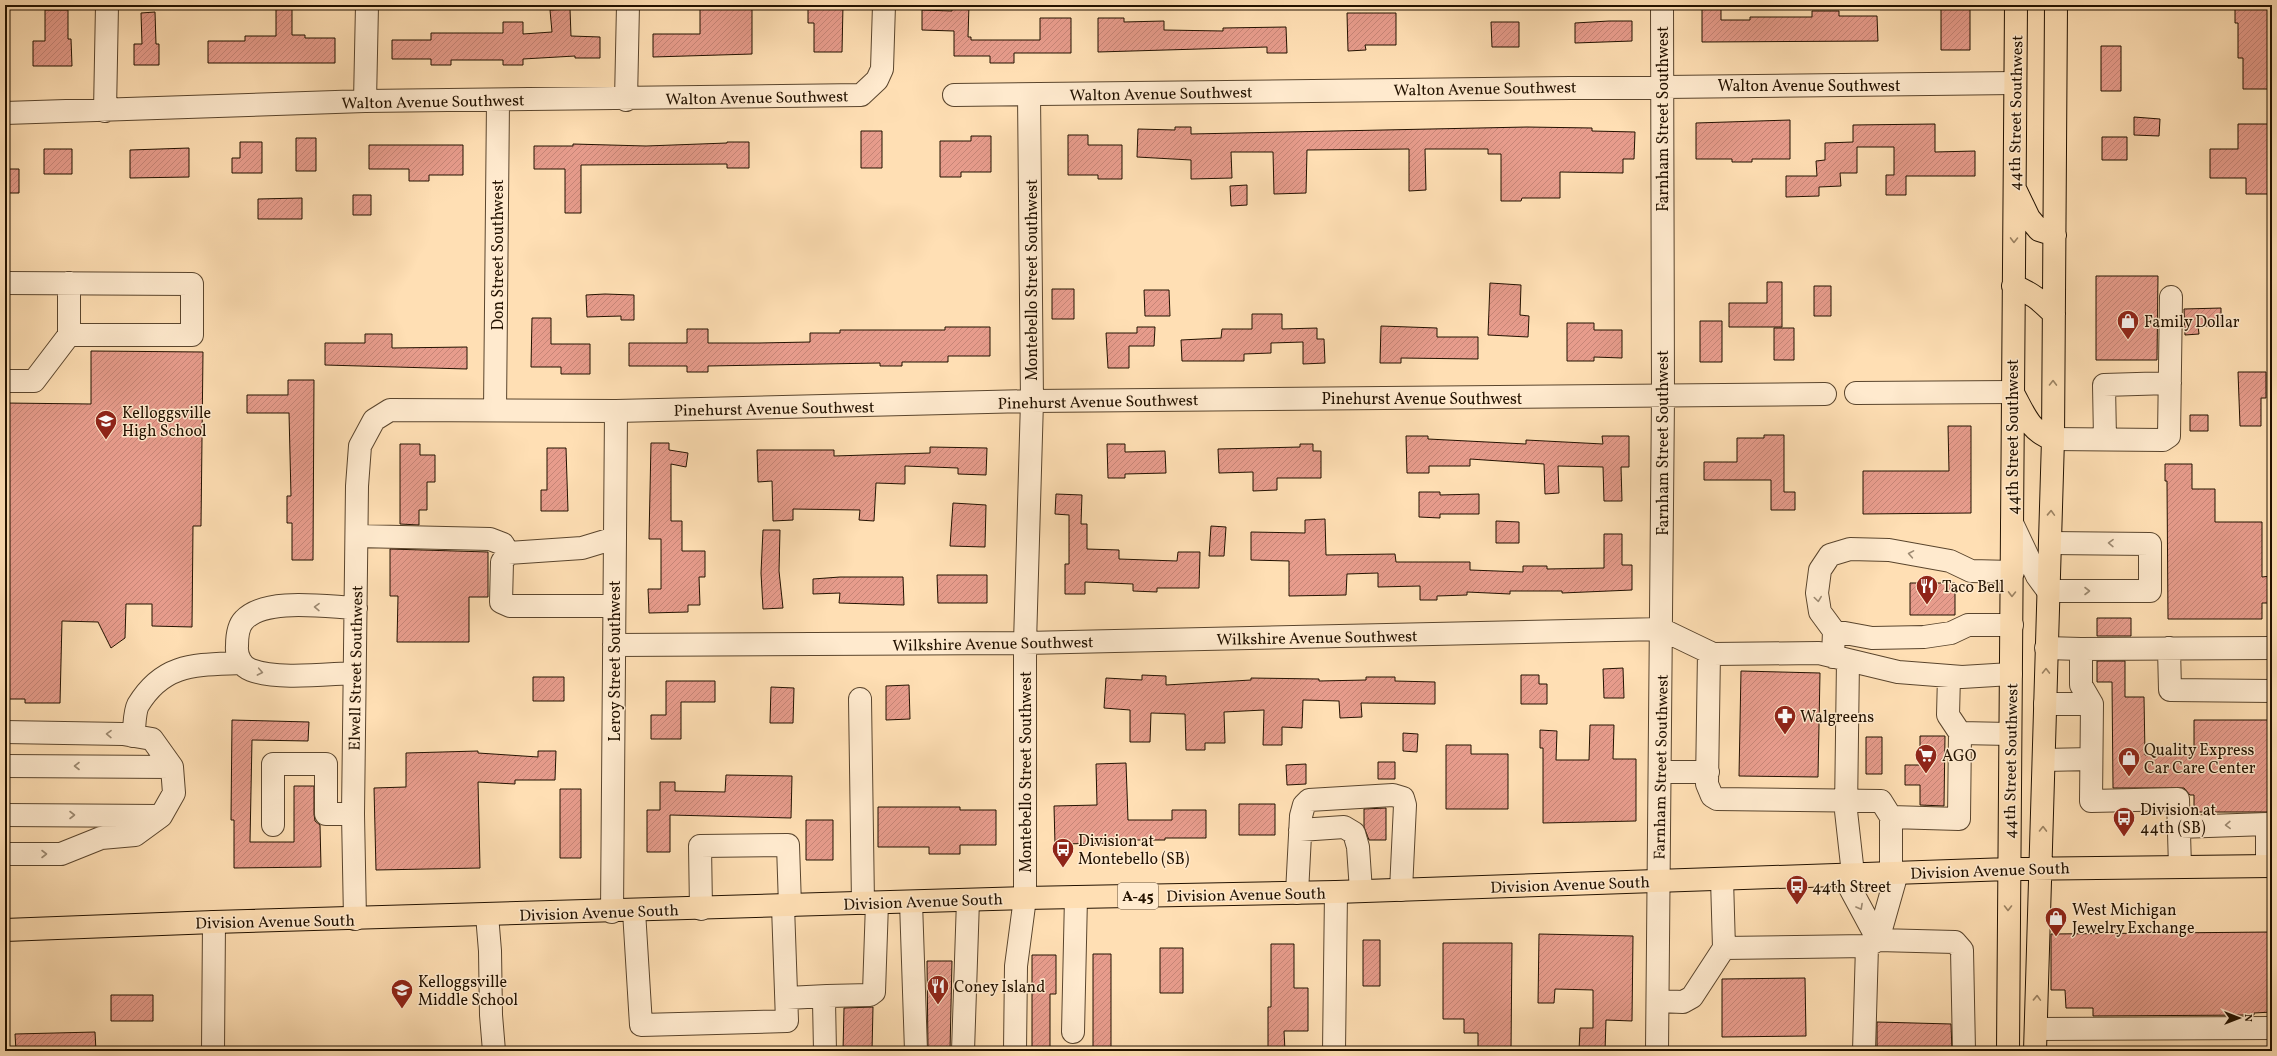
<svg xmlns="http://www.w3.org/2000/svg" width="2277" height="1056" viewBox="0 0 2277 1056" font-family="Vollkorn,serif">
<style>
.building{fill:url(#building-hatch);stroke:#231200}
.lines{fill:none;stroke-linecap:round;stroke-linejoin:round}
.minor-casing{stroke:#5a452d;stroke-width:24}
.major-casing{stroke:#231200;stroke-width:24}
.minor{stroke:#ffeace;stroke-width:22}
.major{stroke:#ffdfb4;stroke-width:22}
.oneway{stroke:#9c8363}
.oneway2{stroke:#9c8971}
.labels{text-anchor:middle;stroke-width:3;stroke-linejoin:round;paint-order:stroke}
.shield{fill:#ffeace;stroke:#65533e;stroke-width:1}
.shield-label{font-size:15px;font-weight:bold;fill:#231200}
.street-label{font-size:16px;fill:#231200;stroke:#ffeace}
.poi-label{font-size:16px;fill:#231200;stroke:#ffeace;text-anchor:start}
</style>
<defs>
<pattern id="building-hatch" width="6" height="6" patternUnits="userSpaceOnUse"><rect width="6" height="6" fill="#e79c8c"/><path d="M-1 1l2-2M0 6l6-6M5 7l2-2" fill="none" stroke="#c68577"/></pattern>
</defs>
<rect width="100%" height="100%" fill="#ffdfb4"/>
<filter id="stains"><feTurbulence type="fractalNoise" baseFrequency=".005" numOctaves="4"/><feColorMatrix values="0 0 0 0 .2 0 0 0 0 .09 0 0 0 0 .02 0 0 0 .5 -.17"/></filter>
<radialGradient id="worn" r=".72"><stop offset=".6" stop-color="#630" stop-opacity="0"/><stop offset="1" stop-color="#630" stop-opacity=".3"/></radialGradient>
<path class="building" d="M276 5H292V35H305V38H335V63H208V41H245V36H276Z
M700 5H752V54L653 57V34H700Z
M808 5H843L842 52H814V23H808Z
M952 5H969L968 37H971V40H1040V18H1071V53H1014V63H990V56H954V31L922 30V10L952 11Z
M1702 5H1721V20H1750V17H1812V11H1839V16H1877L1878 41 1702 42Z
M1941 5H1970V50H1941Z
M2235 5H2271L2270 89H2243V58H2238V23H2235Z
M570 9 571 36 600 37V58H575V56L523 59V65H503V60H451V65H431V59H392V40H431V33H503V22H523V34L552 32 550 10Z
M45 10H68V39H71L72 66H33V41H45Z
M155 12 156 44H159V65H134V44H142L141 13Z
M1347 13H1396V45H1365L1366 50 1348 51Z
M1098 18H1124V22L1164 21V30L1223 31V28L1286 27 1287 53H1267V47L1098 52Z
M1609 21H1632V41L1575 43V23Z
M1491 22H1519V47H1492Z
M2101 46H2121V91H2101Z
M2134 117 2160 119 2159 136 2134 135Z
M1790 120V159H1752V162H1732V159H1696V123Z
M1935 124V152L1975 151V176H1906V195H1886V175H1894V147H1857V173H1840L1841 186 1819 187V196L1786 197V176H1817L1816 161 1825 160V143L1853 142V125Z
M2238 124H2268L2269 194H2246V178H2210V149H2238Z
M1175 127H1191V134L1527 127 1592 128V131L1635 132 1634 159H1623V173L1560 172V198H1522L1521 201H1501V154H1488V149H1425L1426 190 1409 191V149L1307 150 1306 193 1274 194 1273 152H1231L1232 178 1191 179V160L1137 157 1138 129 1175 130Z
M861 131H882V168H861Z
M1068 135H1088V145H1122V179H1098V175H1068Z
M971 136H991V172H961V177H940V141H971Z
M2102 137H2127V160H2102Z
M296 138H316V171H296Z
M240 142H262V173H232V158H240Z
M727 142H749V168H727V164L581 165V213H565V169H534V146H573V144L646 146 727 143Z
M369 145H463V175H429V181H409V169H369Z
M189 148V177L130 178V150Z
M44 149H72V174H44Z
M5 169H19V193H5Z
M1247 185V205L1231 206 1230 186Z
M353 195H371V215H353Z
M302 198V219H258V199Z
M2096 276H2158L2157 360H2096Z
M1767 282H1782V327H1729V303H1767Z
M1490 283 1521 285 1520 315 1529 316 1528 337 1488 335Z
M1814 286H1831V316H1814Z
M1052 289H1074V319H1052Z
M1144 290H1169L1170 316H1145Z
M605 294 634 295V320H621V316L587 317 586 295Z
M2221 308V326H2198L2199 334 2185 335 2184 309Z
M1252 314H1282V329L1317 328V339H1324L1325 363 1303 364V342L1271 343V353L1244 354V361H1182L1181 340 1221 338 1222 329H1252Z
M532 318H551V344H590V374H561V367H531Z
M1700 321H1722V362H1700Z
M1567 323H1594V330H1622V358L1594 357V361H1567Z
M1381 326 1437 328V337H1478V359L1401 358V363H1380Z
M945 327H990V356H948V362H902V366H880V363L708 366V372H687V366H629V343H687V329H708V343H759L810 342V333H840V330H945Z
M1137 327H1155L1154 346H1129V368H1108L1106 333H1137Z
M1774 328H1794V360H1774Z
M365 334H392V348L467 347V369L325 365V343H365Z
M91 351 203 352 201 526H193L192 627 152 626V604H126L125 638 111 648 98 622 62 621 60 703H25V699H5V403L91 404Z
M2238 372H2266V398H2261V426H2240Z
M288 380H314L313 560H292V523H287V496H291L289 413H247V395H288Z
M2190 415H2208V431H2190Z
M1948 426H1971V513L1863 514V471H1949Z
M1764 435H1784V492H1795V510H1771V480H1704V462H1737V438H1764Z
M1406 436H1428V439L1526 444V440L1603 444 1602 436H1629V467H1621L1622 501H1604L1603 467 1558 466 1559 493 1545 494 1544 464 1470 459V466H1429V473H1407Z
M651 443H669V450L688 453 686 467 671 464V521H682V551H705V577H699L700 605H688V612L649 613 648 589H661V539H649Z
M400 444H420V455H435V482H427V510H419V525L400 524Z
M1107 444H1125V452L1165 451 1166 473 1125 474V478H1108Z
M1300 444H1313V451H1321V478H1277V490L1253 491V472L1219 473 1218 449 1300 447Z
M930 447 987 448 986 475 958 474V468L905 466V484L876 483 874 521 859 520 860 510 793 509V520L773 521 772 481 758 482 757 450H834V456L930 453Z
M547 448H566L568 511H541V490H547Z
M2165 464H2192V489H2215V522H2262V577L2271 576V603H2262V619H2168L2167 481H2165Z
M1419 492H1440V495L1479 494V514H1440V518L1419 517Z
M1056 494 1082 495 1081 524H1087V549L1119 550V559L1177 561 1178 552H1200L1199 588H1157V592L1133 591V584L1085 582V594H1065V564H1069V515L1055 514Z
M953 503 986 505 985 547 950 546Z
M1325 519 1326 555 1395 554 1396 562H1470V570L1523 572V566H1547V569L1604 568V534H1622V565H1632V590L1562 593V591H1510V594L1467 592V595L1437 596V600H1420V586L1378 587V573L1347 574 1346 595 1289 596V561L1251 560V532L1305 533V520Z
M1496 521 1519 522V543H1496Z
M1211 526 1226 527 1224 556H1209Z
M763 530H780L779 571 783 608 763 609 761 573Z
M390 549 488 552V597H469V642H397L398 596H390Z
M937 575H987V603H938Z
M840 577H903L904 605 839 603 840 593 813 594V579Z
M1910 583H1955V615H1910Z
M2097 618H2131V636H2097Z
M2097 661H2125V697H2144L2145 755H2194V720H2272V812H2194V795H2190L2184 788H2113L2112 682H2097Z
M1623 668 1624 698H1604L1603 669Z
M1741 671 1820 673 1818 777 1739 776Z
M1142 675 1166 676V685L1251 680V678L1319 679V681L1366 680V677H1395V681L1435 682V704L1361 703 1362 717 1340 718 1339 701 1303 700 1302 728 1282 727V745H1263L1264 710 1224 712 1225 743H1205V750H1186L1185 714 1151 713 1150 742H1130V710L1104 708 1106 678 1142 680Z
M1521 675H1539V684H1547V704H1521Z
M533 677H564V701H533Z
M666 681H715V702H681V739H651V715H666Z
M909 685 910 719 886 720V686Z
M771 687 794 688 793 723H770Z
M232 720 309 722 308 741 252 740 250 842H294V786H314V814L315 821 320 825 321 867 234 868V820H231Z
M1590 725H1614L1613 759H1636V821L1543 823V748H1540V730L1557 731 1556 760H1589Z
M1403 733 1418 734 1417 752 1403 751Z
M1920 736H1945L1944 806 1920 805V785H1905V765H1920Z
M1866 737H1882V774H1866Z
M1446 745H1471V754H1508V809H1446Z
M478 751V753L538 757V751H556L555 780H515V784L478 782 480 868 376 870 374 788 406 787V753Z
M1378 762H1395V779H1378Z
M1126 763 1128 820H1172V810H1206V838H1165V840H1128V843L1055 844 1054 806 1097 805 1096 764Z
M1306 764V784L1287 785 1286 765Z
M726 775 792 776 791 818 670 815V852H647V810H660V782H675V791L725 792Z
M560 789H581V858H560Z
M1239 804H1275V835H1239Z
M878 807H960V810H996V845H960V854H929V847H878Z
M1386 808V840H1369L1364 827V809Z
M806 820H833V860H806Z
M2272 932V1012L2254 1013V1015L2093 1016V1008H2066L2065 990H2051V934Z
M1539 934 1633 936 1632 1021 1606 1020 1605 1051H1579L1580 1028H1593V990L1555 989 1554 1003H1538Z
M1363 940H1380V986H1363Z
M1443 943H1512L1511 1051H1478V1033H1464V1019H1443Z
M1271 944H1294V988H1308V1031H1284L1285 1051H1268V1007H1271Z
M1160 948H1183V993H1160Z
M1093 954H1111V1051H1093Z
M1032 955H1056V994H1050V1051H1032Z
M927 961H952L950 1051H928Z
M1805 978 1806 1036 1722 1037V979Z
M111 995H153V1021H111Z
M873 1007 872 1051H843L844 1008Z
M1877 1022 1951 1024 1952 1051H1877Z
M95 1032 96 1051H16L15 1034Z"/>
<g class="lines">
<g class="minor-casing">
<path id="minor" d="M954 95 2015 83
M626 100 628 5
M365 101 367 5
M105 111 107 5
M5 113 365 101 861 95 877 80 882 69 884 5
M5 283 192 284V335H69L34 381H5
M69 335V283
M1856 393 2012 392
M495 410 498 101
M2053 439 2163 440 2169 436 2171 297
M2105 439 2104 385 2170 383
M2012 523 2037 576 2048 591H2150V544L2050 543
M357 536 490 539 503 544 508 553
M614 606H510L501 602 502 562 508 553 582 548 615 538
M1834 631 1872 638 1924 637 1951 633 1968 625H2012
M614 645 1025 643 1661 629 1713 654 1819 653 1898 672 1962 677 2011 674
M2046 648 2081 649V685L2092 704 2091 801 2178 799 2180 867
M2169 648 2170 690 2272 691
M2081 649 2272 648
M1709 652 1707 784 1712 796 1717 799 1881 801 1891 817
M1833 657 1834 631 1820 612 1817 593 1820 570 1830 555 1850 549 1889 550 1950 561 1971 571 2013 572
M1848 660 1846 811 1853 874
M354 673C326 674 277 680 251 670 242 667 236 656 237 646 237 638 238 626 244 620 265 597 327 607 356 608
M860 699 863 903
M2045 704H2092
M5 732 123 734 152 739 172 767 174 793 161 816 135 835 101 838 61 854H5
M1960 733 2010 734
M133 736C135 727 134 713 138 705 164 662 197 665 241 663
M2044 760 2091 759
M5 766 172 767
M1660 772H1708
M5 815 161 816
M273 825V764H326V814H353
M2179 827 2267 824V866
M1300 830 1344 827 1354 833 1358 847 1361 891
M1891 873V817L1959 819 1960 733 1948 715 1949 676
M1843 875 1878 940
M1297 893 1301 816 1304 805 1309 800 1393 795 1403 798 1405 805 1401 890
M911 902 916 1051
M701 909 700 846 788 845 790 906
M634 911 641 1025 787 1021 783 906
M612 912 616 411
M487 915 490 951 491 1015 494 1051
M355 919 353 814 357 486 360 446 374 420 390 410 616 411 1032 401 1825 394
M1878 940 1897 873
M1724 948 1867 946 1878 940 1955 942 1962 950 1964 1051
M787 998 827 996
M1658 1001 1683 1002 1692 997 1724 948 1722 879
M2036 1029 2272 1028
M1073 1032 1076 897
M213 1051 214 922
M825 1051 824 1001 827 996 870 995 874 992 877 903
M963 1051 968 900
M1015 1051 1016 966 1025 898V643L1032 401 1029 95
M1334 1051 1336 892
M1657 1051 1663 396 1662 5
M1864 1051 1867 946"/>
</g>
<g class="major-casing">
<path id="major" d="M2016 191 2029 218 2039 230 2055 235
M2013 286C2031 292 2041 301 2054 314
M2013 393C2024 413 2030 432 2053 439
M5 930 214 922 1025 898 1336 892 2009 869 2272 866
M2008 1051 2016 5
M2035 1051 2053 439 2056 5"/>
</g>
<use href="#minor" class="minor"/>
<use href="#major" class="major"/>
</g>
<defs><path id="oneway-chevron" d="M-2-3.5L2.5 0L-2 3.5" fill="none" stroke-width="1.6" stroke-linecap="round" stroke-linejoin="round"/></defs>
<g class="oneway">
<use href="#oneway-chevron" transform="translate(2014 240) rotate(91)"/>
<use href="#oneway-chevron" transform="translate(2053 383) rotate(-89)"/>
<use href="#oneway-chevron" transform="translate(2051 513) rotate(-88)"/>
<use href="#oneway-chevron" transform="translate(2012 594) rotate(91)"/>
<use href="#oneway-chevron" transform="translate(2046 671) rotate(-89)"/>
<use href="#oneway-chevron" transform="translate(2043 829) rotate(-89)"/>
<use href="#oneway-chevron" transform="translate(2008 908) rotate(90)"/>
<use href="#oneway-chevron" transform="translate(2037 998) rotate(-88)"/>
</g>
<g class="oneway2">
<use href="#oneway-chevron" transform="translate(2111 543) rotate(-179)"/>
<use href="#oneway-chevron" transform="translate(1911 554) rotate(-170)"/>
<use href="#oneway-chevron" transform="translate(2087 591)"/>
<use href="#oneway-chevron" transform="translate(1818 599) rotate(82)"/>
<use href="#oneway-chevron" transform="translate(317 607) rotate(-179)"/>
<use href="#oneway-chevron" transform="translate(260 672) rotate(11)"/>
<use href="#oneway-chevron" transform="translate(109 734) rotate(-179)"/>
<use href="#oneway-chevron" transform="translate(77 766) rotate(-180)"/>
<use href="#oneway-chevron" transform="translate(72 815)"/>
<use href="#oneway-chevron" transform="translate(2228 825) rotate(178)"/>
<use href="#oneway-chevron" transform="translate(44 854)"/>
<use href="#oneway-chevron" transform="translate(1860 907) rotate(61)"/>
</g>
<defs>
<g id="shop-pin" transform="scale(1.15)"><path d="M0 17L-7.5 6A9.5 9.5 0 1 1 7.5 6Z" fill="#8f2418" stroke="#ffeace"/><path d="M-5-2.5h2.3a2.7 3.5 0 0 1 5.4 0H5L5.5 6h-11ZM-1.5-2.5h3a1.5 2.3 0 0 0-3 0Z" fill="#fff"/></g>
<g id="school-pin" transform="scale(1.15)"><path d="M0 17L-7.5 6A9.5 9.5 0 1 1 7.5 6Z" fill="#8f2418" stroke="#ffeace"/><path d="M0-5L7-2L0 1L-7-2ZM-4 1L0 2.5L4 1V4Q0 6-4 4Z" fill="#fff"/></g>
<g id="restaurant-pin" transform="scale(1.15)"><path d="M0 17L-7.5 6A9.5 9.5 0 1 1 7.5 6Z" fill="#8f2418" stroke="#ffeace"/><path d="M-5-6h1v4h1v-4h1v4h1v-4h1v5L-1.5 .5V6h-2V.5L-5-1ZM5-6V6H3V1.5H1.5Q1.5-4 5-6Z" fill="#fff"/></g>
<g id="pharmacy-pin" transform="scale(1.15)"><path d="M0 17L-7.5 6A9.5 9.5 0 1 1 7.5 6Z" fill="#8f2418" stroke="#ffeace"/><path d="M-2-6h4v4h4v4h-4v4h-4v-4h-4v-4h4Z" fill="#fff"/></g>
<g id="supermarket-pin" transform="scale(1.15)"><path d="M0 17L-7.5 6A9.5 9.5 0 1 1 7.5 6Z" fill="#8f2418" stroke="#ffeace"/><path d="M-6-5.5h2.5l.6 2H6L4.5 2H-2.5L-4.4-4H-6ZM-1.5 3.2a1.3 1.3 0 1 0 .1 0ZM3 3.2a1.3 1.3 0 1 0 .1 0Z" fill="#fff"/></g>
<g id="bus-pin" transform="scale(1.15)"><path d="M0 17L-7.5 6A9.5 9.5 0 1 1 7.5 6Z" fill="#8f2418" stroke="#ffeace"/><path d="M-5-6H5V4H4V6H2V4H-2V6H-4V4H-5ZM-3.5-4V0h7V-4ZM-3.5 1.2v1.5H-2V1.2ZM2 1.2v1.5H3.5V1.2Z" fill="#fff"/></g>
</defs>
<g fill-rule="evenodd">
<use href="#shop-pin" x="2128" y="321"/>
<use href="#school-pin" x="106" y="421"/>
<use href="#restaurant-pin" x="1927" y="586"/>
<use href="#pharmacy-pin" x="1785" y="716"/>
<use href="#supermarket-pin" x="1926" y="755"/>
<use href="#shop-pin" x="2129" y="758"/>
<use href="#bus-pin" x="2124" y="818"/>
<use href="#bus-pin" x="1063" y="849"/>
<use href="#bus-pin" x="1797" y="886"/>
<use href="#shop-pin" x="2056" y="918"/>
<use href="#restaurant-pin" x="938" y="986"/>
<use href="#school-pin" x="402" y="990"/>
</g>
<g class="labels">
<rect class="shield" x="1118" y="883" width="40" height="26" rx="3"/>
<g class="shield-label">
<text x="1138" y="901">A-45</text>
</g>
<g class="street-label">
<text x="1809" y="91">Walton Avenue Southwest</text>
<text transform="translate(1485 88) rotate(-1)" y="6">Walton Avenue Southwest</text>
<text transform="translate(1161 93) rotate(-1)" y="6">Walton Avenue Southwest</text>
<text transform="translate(757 97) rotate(-1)" y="6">Walton Avenue Southwest</text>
<text transform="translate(433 101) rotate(-1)" y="6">Walton Avenue Southwest</text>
<text transform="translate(2015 113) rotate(-89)" y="6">44th Street Southwest</text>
<text transform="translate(1662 119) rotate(-90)" y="6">Farnham Street Southwest</text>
<text transform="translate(497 255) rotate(-90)" y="6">Don Street Southwest</text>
<text transform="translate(1031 280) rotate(-90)" y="6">Montebello Street Southwest</text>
<text x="1422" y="404">Pinehurst Avenue Southwest</text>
<text transform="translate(1098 401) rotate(-1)" y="6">Pinehurst Avenue Southwest</text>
<text transform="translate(774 408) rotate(-1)" y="6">Pinehurst Avenue Southwest</text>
<text transform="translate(2012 437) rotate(-90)" y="6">44th Street Southwest</text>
<text transform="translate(1662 443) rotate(-90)" y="6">Farnham Street Southwest</text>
<text transform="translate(1317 637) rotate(-1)" y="6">Wilkshire Avenue Southwest</text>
<text transform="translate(993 643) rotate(-1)" y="6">Wilkshire Avenue Southwest</text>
<text transform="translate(614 661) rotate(-90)" y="6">Leroy Street Southwest</text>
<text transform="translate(355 668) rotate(-89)" y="6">Elwell Street Southwest</text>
<text transform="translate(2010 761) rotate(-89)" y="6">44th Street Southwest</text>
<text transform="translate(1660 767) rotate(-89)" y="6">Farnham Street Southwest</text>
<text transform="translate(1025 772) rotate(-90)" y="6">Montebello Street Southwest</text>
<text transform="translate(1990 870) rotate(-2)" y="6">Division Avenue South</text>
<text transform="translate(1570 884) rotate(-2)" y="6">Division Avenue South</text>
<text transform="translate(1246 894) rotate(-1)" y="6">Division Avenue South</text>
<text transform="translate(923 901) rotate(-2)" y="6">Division Avenue South</text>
<text transform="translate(599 912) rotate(-2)" y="6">Division Avenue South</text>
<text transform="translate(275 921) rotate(-1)" y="6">Division Avenue South</text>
</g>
<g class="poi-label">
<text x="2144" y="327">Family Dollar</text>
<text x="122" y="418">Kelloggsville<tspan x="122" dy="18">High School</tspan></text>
<text x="1942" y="592">Taco Bell</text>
<text x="1800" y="722">Walgreens</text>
<text x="2144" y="755">Quality Express<tspan x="2144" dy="18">Car Care Center</tspan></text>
<text x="1942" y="761">AGO</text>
<text x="2140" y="815">Division at<tspan x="2140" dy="18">44th (SB)</tspan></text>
<text x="1078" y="846">Division at<tspan x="1078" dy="18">Montebello (SB)</tspan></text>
<text x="1812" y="892">44th Street</text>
<text x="2072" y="915">West Michigan<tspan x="2072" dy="18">Jewelry Exchange</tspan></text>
<text x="418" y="987">Kelloggsville<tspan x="418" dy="18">Middle School</tspan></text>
<text x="954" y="992">Coney Island</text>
</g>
</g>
<rect width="2277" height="1056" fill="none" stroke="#ffdfb4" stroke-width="20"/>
<rect x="6" y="6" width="2265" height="1044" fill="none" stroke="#231200" stroke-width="2"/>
<rect x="10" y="10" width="2257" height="1036" fill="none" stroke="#231200"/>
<g transform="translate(2239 1018) rotate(90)" stroke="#ffeace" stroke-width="3" paint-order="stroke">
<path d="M0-3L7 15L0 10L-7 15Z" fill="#231200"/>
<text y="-6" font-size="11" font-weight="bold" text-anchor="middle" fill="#231200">N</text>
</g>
<rect width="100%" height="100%" filter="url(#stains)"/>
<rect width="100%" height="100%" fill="url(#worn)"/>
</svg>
